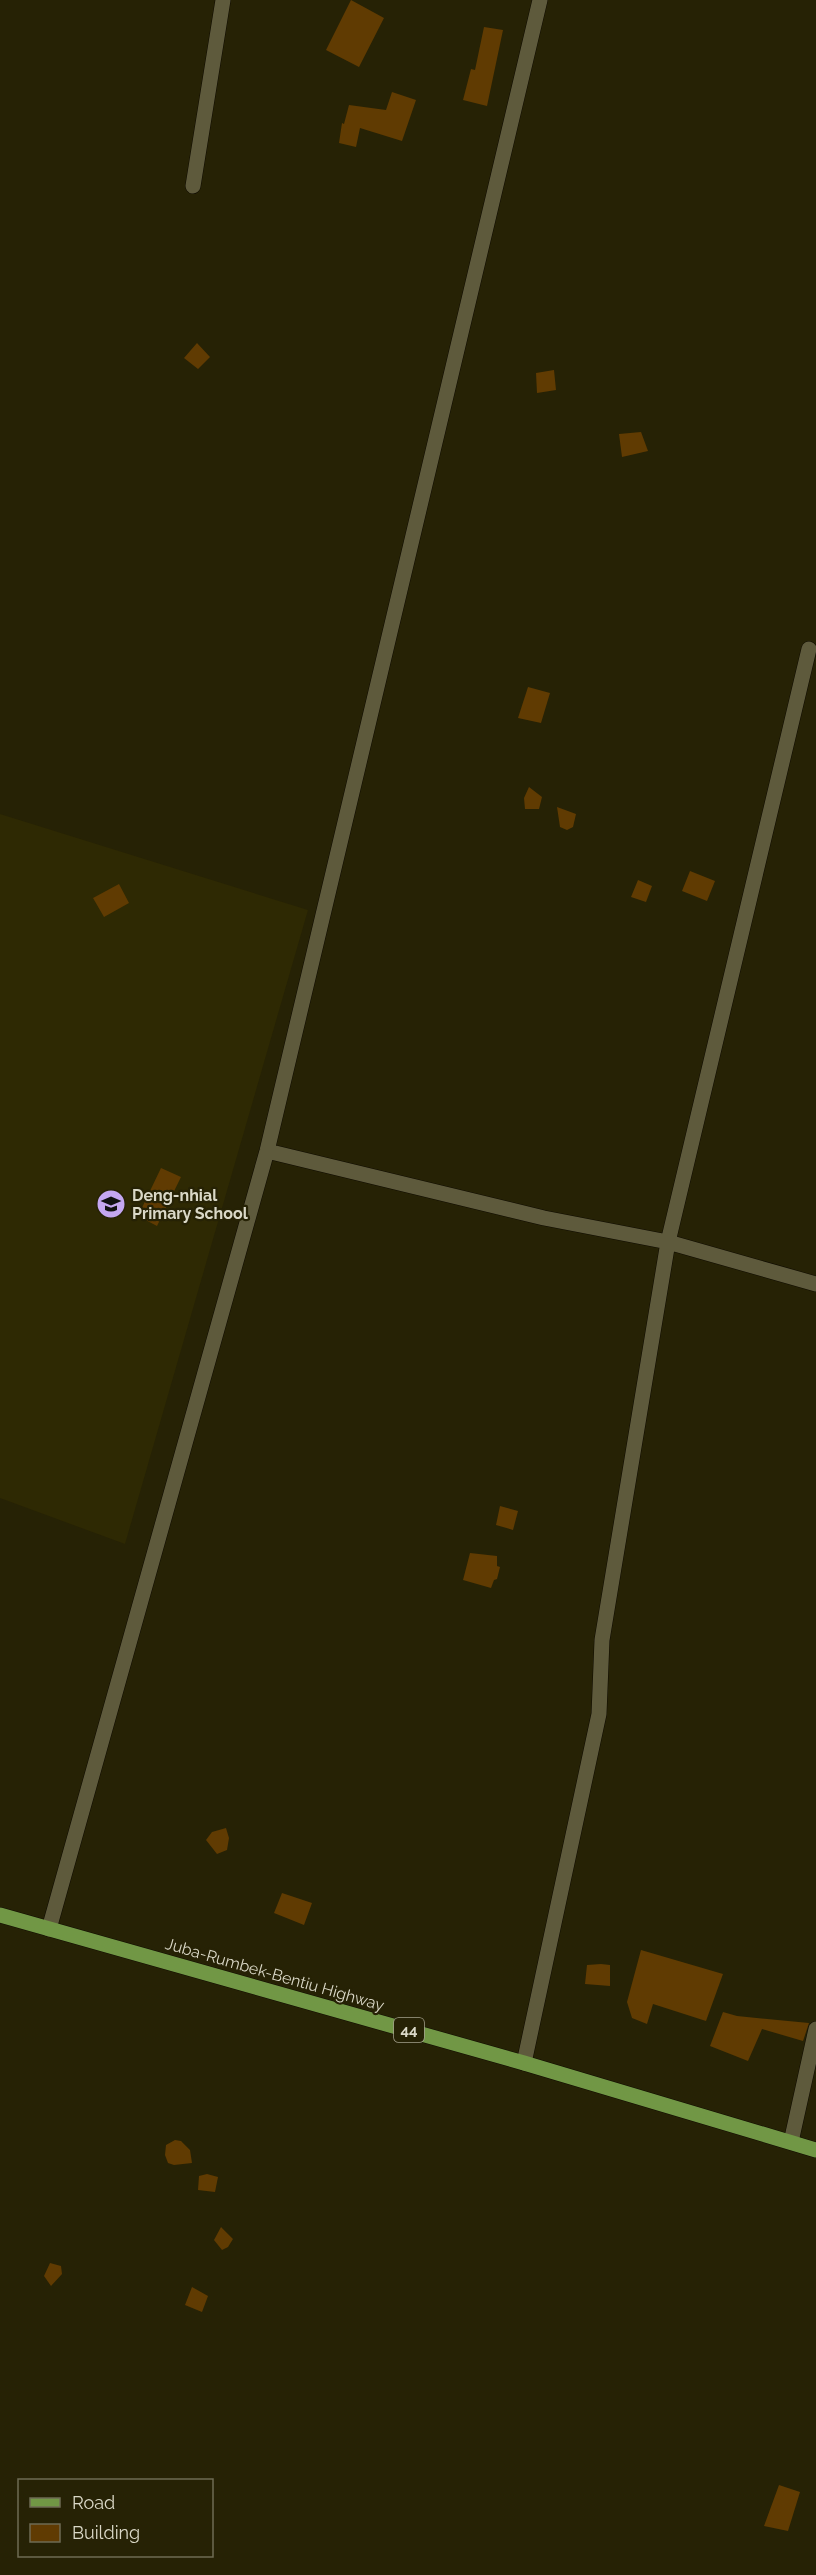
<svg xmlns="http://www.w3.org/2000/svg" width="816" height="2575" viewBox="0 0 816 2575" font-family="Raleway,sans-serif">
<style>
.built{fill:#2e2903}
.building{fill:#603b02}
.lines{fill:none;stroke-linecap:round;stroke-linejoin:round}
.minor-casing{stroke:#0f0b00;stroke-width:16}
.primary-casing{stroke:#0f0b00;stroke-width:16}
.minor{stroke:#5e5a3c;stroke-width:15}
.primary{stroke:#719745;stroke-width:15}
.labels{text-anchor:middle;stroke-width:4.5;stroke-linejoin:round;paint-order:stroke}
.shield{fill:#262205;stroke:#a4a18d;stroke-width:1.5}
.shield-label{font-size:15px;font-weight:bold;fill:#dad8c7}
.poi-label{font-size:16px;font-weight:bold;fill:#dad8c7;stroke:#262205;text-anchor:start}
.street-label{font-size:16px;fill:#dad8c7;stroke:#262205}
</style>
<rect width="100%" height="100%" fill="#262205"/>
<path class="built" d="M0 814 308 910 125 1544 0 1498Z"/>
<path class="building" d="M351 0 384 18 359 67 326 50Z
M484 27 503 30 487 106 463 100 471 69 475 70Z
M392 92 416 100 402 141 360 128 356 147 339 143 342 123 344 124 349 105 386 110Z
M197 343 210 357 198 369 184 358Z
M554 370 556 390 537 393 536 373Z
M641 432 648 451 622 457 619 434Z
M528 687 550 693 541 723 518 718Z
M529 787 542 797 539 809H525L524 798Z
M557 807 576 814 573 827 567 830 560 827Z
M690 871 715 881 707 901 682 891Z
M638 880 652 886 646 902 631 897Z
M119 884 129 903 104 917 93 898Z
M161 1168 181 1177 157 1226 138 1216Z
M500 1506 518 1511 513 1530 496 1525Z
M470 1553 497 1556V1566L500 1567 497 1579 494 1580 491 1588 463 1580Z
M226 1828 229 1838 227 1850 217 1854 206 1840 212 1832Z
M282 1893 312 1903 304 1925 274 1913Z
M641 1950 723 1974 706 2021 653 2004 647 2024 632 2018 627 2002Z
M601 1964 610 1965V1986L585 1984 587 1965Z
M723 2012 737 2016 809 2023 803 2041 762 2029 748 2061 710 2046Z
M175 2140 181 2141 190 2150 192 2163 174 2165 168 2163 165 2155 166 2145Z
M207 2174 218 2177 215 2192 198 2190 199 2176Z
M221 2227 233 2239 228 2247 222 2250 214 2240Z
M50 2263 61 2266 62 2274 51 2286 44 2276Z
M192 2287 208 2296 202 2312 185 2305Z
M779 2485 800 2492 788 2531 764 2526Z"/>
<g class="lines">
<g class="minor-casing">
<path id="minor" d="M193 186 223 0
M267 1151 544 1218 668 1242 816 1284
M49 1929 267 1151 540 0
M524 2063 599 1714 602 1640 668 1242 809 649
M791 2142 816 2029"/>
</g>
<g class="primary-casing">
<path id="primary" d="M0 1915 524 2063 816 2150"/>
</g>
<use href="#minor" class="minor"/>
<use href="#primary" class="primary"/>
</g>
<defs>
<g id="school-disc" transform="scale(1.5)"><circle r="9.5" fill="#c5a7f1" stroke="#262205"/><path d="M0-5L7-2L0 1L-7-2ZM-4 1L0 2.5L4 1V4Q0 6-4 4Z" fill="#111"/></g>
</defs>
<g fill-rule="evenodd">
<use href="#school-disc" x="111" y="1204"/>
</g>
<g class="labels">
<rect class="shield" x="394" y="2018" width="30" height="24" rx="4.5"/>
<g class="shield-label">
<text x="409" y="2035">44</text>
</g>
<g class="poi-label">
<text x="132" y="1201">Deng-nhial<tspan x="132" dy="18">Primary School</tspan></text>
</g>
<g class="street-label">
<text transform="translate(275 1974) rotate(16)" y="6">Juba-Rumbek-Bentiu Highway</text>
</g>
</g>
<rect x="18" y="2479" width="195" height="78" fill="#262205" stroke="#6e6b53" stroke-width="1.5"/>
<rect x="30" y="2498" width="30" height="9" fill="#719745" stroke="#6e6b53" stroke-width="1.5"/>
<text x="72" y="2509" font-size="18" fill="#dad8c7">Road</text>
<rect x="30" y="2524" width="30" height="18" fill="#603b02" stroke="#6e6b53" stroke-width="1.5"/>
<text x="72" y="2539" font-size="18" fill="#dad8c7">Building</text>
</svg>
